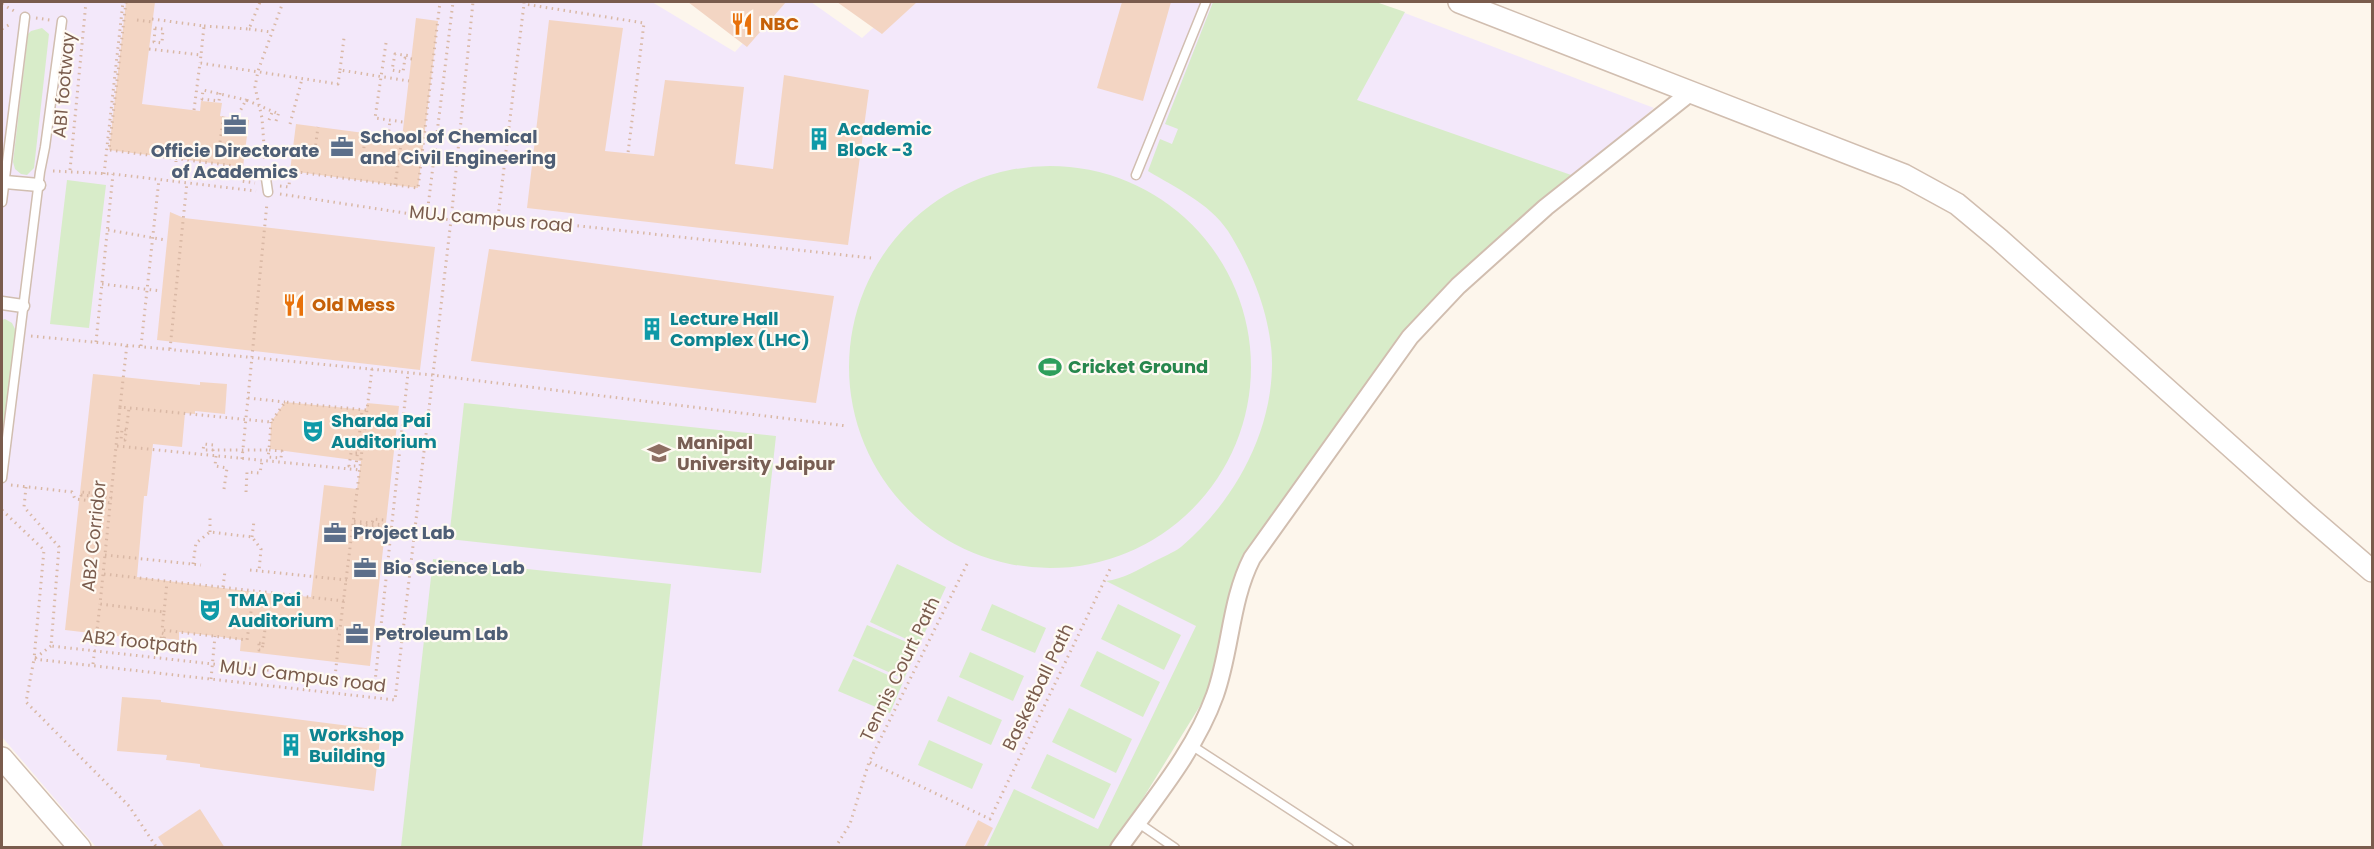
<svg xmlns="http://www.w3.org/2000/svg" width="2374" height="849" viewBox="0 0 2374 849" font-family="Poppins,sans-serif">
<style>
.education{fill:#f3e8fa}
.green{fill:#d8ecc9}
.building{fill:#f3d5c3}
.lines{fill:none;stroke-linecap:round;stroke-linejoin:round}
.service-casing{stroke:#d1beb0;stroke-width:11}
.pedestrian-casing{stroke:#d1beb0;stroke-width:15}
.minor-casing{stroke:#d1beb0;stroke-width:20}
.tertiary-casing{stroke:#d1beb0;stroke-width:24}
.path{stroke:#d9b8a5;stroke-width:3;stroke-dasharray:1.5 4.5;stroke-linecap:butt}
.service{stroke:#fff;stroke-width:8}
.pedestrian{stroke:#fff;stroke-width:12}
.minor{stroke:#fff;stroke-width:16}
.tertiary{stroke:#fff;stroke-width:21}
.labels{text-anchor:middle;stroke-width:4.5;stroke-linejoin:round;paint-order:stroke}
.food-label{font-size:18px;font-weight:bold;fill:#c56008;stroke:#fffaf3;text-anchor:start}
.street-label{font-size:18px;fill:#7a5c4d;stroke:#fffaf3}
.culture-label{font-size:18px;font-weight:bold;fill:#0d838f;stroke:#fffaf3;text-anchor:start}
.service-label{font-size:18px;font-weight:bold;fill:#4e5e75;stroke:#fffaf3;text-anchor:start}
.leisure-label{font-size:18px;font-weight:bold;fill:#27864d;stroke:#fffaf3;text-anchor:start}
.education-label{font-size:18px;font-weight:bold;fill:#785e54;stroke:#fffaf3;text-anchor:start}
</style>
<rect width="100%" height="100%" fill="#fdf6ec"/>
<path class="education" d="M2 2H652L735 52 780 2H811L862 38 902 2H1376L1654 108 1486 254 1395 342 1239 564 1206 696 1113 847H96L2 737Z"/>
<path class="green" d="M1213 2H1376L1405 12 1357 100 1574 176 1486 254 1395 342 1239 564 1206 696 1113 847 986 848 1014 789 1098 829 1196 626 1106 581C1123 579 1138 570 1153 562 1162 557 1173 553 1181 547 1233 503 1272 434 1272 364 1272 319 1252 269 1228 231 1209 203 1176 188 1148 171L1160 139 1172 144 1178 129 1165 124Z
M42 28 49 34 34 168 27 175 21 174 15 169 13 162 28 34 31 31Z
M849 367a201 201 0 1 1 402 0a201 201 0 1 1-402 0Z
M67 180 106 185 89 328 50 324Z
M5 319 12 323 16 331 2 446V320Z
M464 403 776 436 761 573 449 539Z
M433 559 671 584 642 847H401Z
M897 564 946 587 919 645 870 622Z
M992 604 1046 628 1035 653 981 630Z
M1118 604 1181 635 1164 670 1101 639Z
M867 625 918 647 904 679 853 656Z
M1097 651 1160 682 1143 717 1080 686Z
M970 652 1024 676 1013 701 959 677Z
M853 659 903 682 890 713 838 691Z
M948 696 1002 720 991 745 937 721Z
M1069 708 1132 739 1116 773 1052 742Z
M929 740 983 764 972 789 918 765Z
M1047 754 1111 784 1094 819 1031 788Z"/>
<path class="building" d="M126 2H155L142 104 200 111 201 101 222 103 220 116 249 120 243 167 109 150Z
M688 2H786L747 47Z
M837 2H917L882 34Z
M1122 2H1171L1143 101 1097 88Z
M416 18 438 21 418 188 290 171 296 124 402 138Z
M549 20 623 28 605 151 654 156 665 80 744 87 735 164 773 169 784 75 869 90 848 245 527 208Z
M170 212 184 218 435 247 420 370 157 340Z
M489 249 834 296 816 403 471 361Z
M93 374 200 385V382L227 384 225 414 195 411V414L185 413 182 447 153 444 147 496H144L137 577 254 592 311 597 324 485 357 489 361 461 270 449 271 422 285 402 366 410 367 403 399 406 370 666 240 651 241 640 215 636 179 632V640L161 638 160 641 65 630Z
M122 697 161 700V702L381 730 374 791 200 767V764L166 760 167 755 117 751Z
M200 809 225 848H165L158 837Z
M978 820 993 828 983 848H964Z"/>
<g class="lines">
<g class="service-casing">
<path id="service" d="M265 172 268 192
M1136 175 1206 2
M2 202 25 17
M2 478 40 172 45 147 62 21
M1191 745 1349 848
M1137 822 1175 848"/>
</g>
<g class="pedestrian-casing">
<path id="pedestrian" d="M5 182 39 185
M2 303 23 306"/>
</g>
<g class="minor-casing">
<path id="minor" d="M1119 848C1153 800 1195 751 1215 695 1231 650 1230 601 1252 558L1410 337 1458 286 1546 207 1691 92"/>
</g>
<g class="tertiary-casing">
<path id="tertiary" d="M1459 2 1904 175 1957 204 1999 239 2306 514 2372 571
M2 758 80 848"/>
</g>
<path class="path" d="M126 2 109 150 243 167 241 181 255 183
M524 2V4L644 23 628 153
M2 4 16 12
M36 18 50 20
M152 19 204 26 201 55
M137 20 152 22
M204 26 249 29 260 2
M155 28 163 29 162 43 154 42Z
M2 29 12 23
M249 29 271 32
M386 43 375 118 403 122
M149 49 201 55 200 63
M412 59 405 58 403 72 392 70 395 54 412 56
M340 70 344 38
M220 93 219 101 202 99 203 90 246 100 248 95
M194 110 200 63 338 84 340 70 409 81
M238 115 246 100 279 114
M269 120 273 110
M276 121 279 112
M290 124 302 79
M388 137 390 121
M220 142 224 113
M314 157 318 127
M265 159 262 118 255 87 258 71 283 2
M362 160 366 134
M70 170 86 2
M53 171 113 174 256 191
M104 174 123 2
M175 180 176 161
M395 185 402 138
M280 186 289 187 290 171 418 188 440 2
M280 194 451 220 498 217 871 258
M427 215 453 2
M498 217 524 4
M108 230 166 240
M102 284 161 291
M31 336 432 375 847 426
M96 342 113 174
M141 346 159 179
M170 349 187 182
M248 398 285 402
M120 407 127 344
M366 410 285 402 271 422 120 407 100 604 164 612 162 630 247 640 250 619 340 629 372 369
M126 430 122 429 121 440H125L129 408
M350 445 360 446
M117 446 360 470
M269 450 282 451 281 458 268 457Z
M213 451V445L204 444 203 450H269L271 422
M357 453H351L349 466H356L362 411
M216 456 215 466 227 468 224 489
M242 459 267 203
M11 485 72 492 75 499 111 503
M26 487 24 507 59 547 51 646 375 682 408 373
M246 492 247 472 260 473 262 461
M93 496V493L81 492V495L112 498
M2 510 44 550 34 659 395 700 451 220 473 2
M354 521 384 525V520L373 519 372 524
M354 524 415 531
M210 532V517
M252 537 254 521
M105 555 201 565
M193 564 196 543 210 532 252 537 261 549 259 571
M967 564 869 762 990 819 1111 567
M250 570 347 580
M104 574 344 601
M223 587 225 571
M164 612 167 582
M250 619 254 591
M162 633 165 634 164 639H161Z
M259 643 263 644 262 650H259Z
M263 644 266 622
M51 646 34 659 26 702 129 806 157 848
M93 664 100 604
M335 677 340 629
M211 679 215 636
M835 848 850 824 869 762"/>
<use href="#service" class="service"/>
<use href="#pedestrian" class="pedestrian"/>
<use href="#minor" class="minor"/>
<use href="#tertiary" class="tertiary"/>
</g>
<defs>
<g id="restaurant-bare" transform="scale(1.8)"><path d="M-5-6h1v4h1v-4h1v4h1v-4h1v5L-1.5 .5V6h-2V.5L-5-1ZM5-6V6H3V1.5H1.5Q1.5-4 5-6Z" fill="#e8710a" stroke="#fffaf3" stroke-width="2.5" paint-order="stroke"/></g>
<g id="office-bare" transform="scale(1.8)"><path d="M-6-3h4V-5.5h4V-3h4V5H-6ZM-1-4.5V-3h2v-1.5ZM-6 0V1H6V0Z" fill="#5c6f8a" stroke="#fffaf3" stroke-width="2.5" paint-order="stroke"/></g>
<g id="building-bare" transform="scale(1.8)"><path d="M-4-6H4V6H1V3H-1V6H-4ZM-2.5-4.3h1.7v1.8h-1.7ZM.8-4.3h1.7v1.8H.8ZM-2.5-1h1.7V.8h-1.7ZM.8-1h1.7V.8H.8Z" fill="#0f9aa8" stroke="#fffaf3" stroke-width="2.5" paint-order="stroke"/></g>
<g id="stadium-bare" transform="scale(1.8)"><path d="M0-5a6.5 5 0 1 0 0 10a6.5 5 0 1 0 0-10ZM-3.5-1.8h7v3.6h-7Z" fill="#2e9e5b" stroke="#fffaf3" stroke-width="2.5" paint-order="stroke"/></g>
<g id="theatre-bare" transform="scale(1.8)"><path d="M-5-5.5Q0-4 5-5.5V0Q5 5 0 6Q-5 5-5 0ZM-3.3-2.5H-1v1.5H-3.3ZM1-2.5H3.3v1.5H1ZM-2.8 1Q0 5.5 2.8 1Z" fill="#0f9aa8" stroke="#fffaf3" stroke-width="2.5" paint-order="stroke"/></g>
<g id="university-bare" transform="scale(1.8)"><path d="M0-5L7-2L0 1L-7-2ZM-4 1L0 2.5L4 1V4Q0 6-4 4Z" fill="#8d6e63" stroke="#fffaf3" stroke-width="2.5" paint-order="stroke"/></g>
</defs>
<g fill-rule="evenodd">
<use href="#restaurant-bare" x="742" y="24"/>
<use href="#office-bare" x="235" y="125"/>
<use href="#building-bare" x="819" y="139"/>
<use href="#office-bare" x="342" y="147"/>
<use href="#restaurant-bare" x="294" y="305"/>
<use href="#building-bare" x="652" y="329"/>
<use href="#stadium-bare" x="1050" y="367"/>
<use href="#theatre-bare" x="313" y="431"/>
<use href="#university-bare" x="659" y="453"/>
<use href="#office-bare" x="335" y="533"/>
<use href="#office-bare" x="365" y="568"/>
<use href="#theatre-bare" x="210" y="610"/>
<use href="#office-bare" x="357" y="634"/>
<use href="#building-bare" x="291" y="745"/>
</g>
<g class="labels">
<g class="food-label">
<text x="760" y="30">NBC</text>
<text x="312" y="311">Old Mess</text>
</g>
<g class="street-label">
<text transform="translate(64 85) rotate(-85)" y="6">AB1 footway</text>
<text transform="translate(491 219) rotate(5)" y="6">MUJ campus road</text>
<text transform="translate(94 536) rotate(-84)" y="6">AB2 Corridor</text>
<text transform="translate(140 642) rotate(6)" y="6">AB2 footpath</text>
<text transform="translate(900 669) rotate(-64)" y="6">Tennis Court Path</text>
<text transform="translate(303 676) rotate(7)" y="6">MUJ Campus road</text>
<text transform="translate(1038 687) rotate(-64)" y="6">Basketball Path</text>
</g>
<g class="culture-label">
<text x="837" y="135">Academic<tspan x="837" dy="21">Block -3</tspan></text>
<text x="670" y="325">Lecture Hall<tspan x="670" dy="21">Complex (LHC)</tspan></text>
<text x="331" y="427">Sharda Pai<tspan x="331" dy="21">Auditorium</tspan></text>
<text x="228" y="606">TMA Pai<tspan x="228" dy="21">Auditorium</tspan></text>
<text x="309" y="741">Workshop<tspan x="309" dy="21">Building</tspan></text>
</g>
<g class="service-label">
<text x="360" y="143">School of Chemical<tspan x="360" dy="21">and Civil Engineering</tspan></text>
<text x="235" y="157" text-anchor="middle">Officie Directorate<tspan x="235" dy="21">of Academics</tspan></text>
<text x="353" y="539">Project Lab</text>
<text x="383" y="574">Bio Science Lab</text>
<text x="375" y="640">Petroleum Lab</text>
</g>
<g class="leisure-label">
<text x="1068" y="373">Cricket Ground</text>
</g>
<g class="education-label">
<text x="677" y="449">Manipal<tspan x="677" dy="21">University Jaipur</tspan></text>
</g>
</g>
<rect width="2374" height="849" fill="none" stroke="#7a5c4d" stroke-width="6"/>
</svg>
